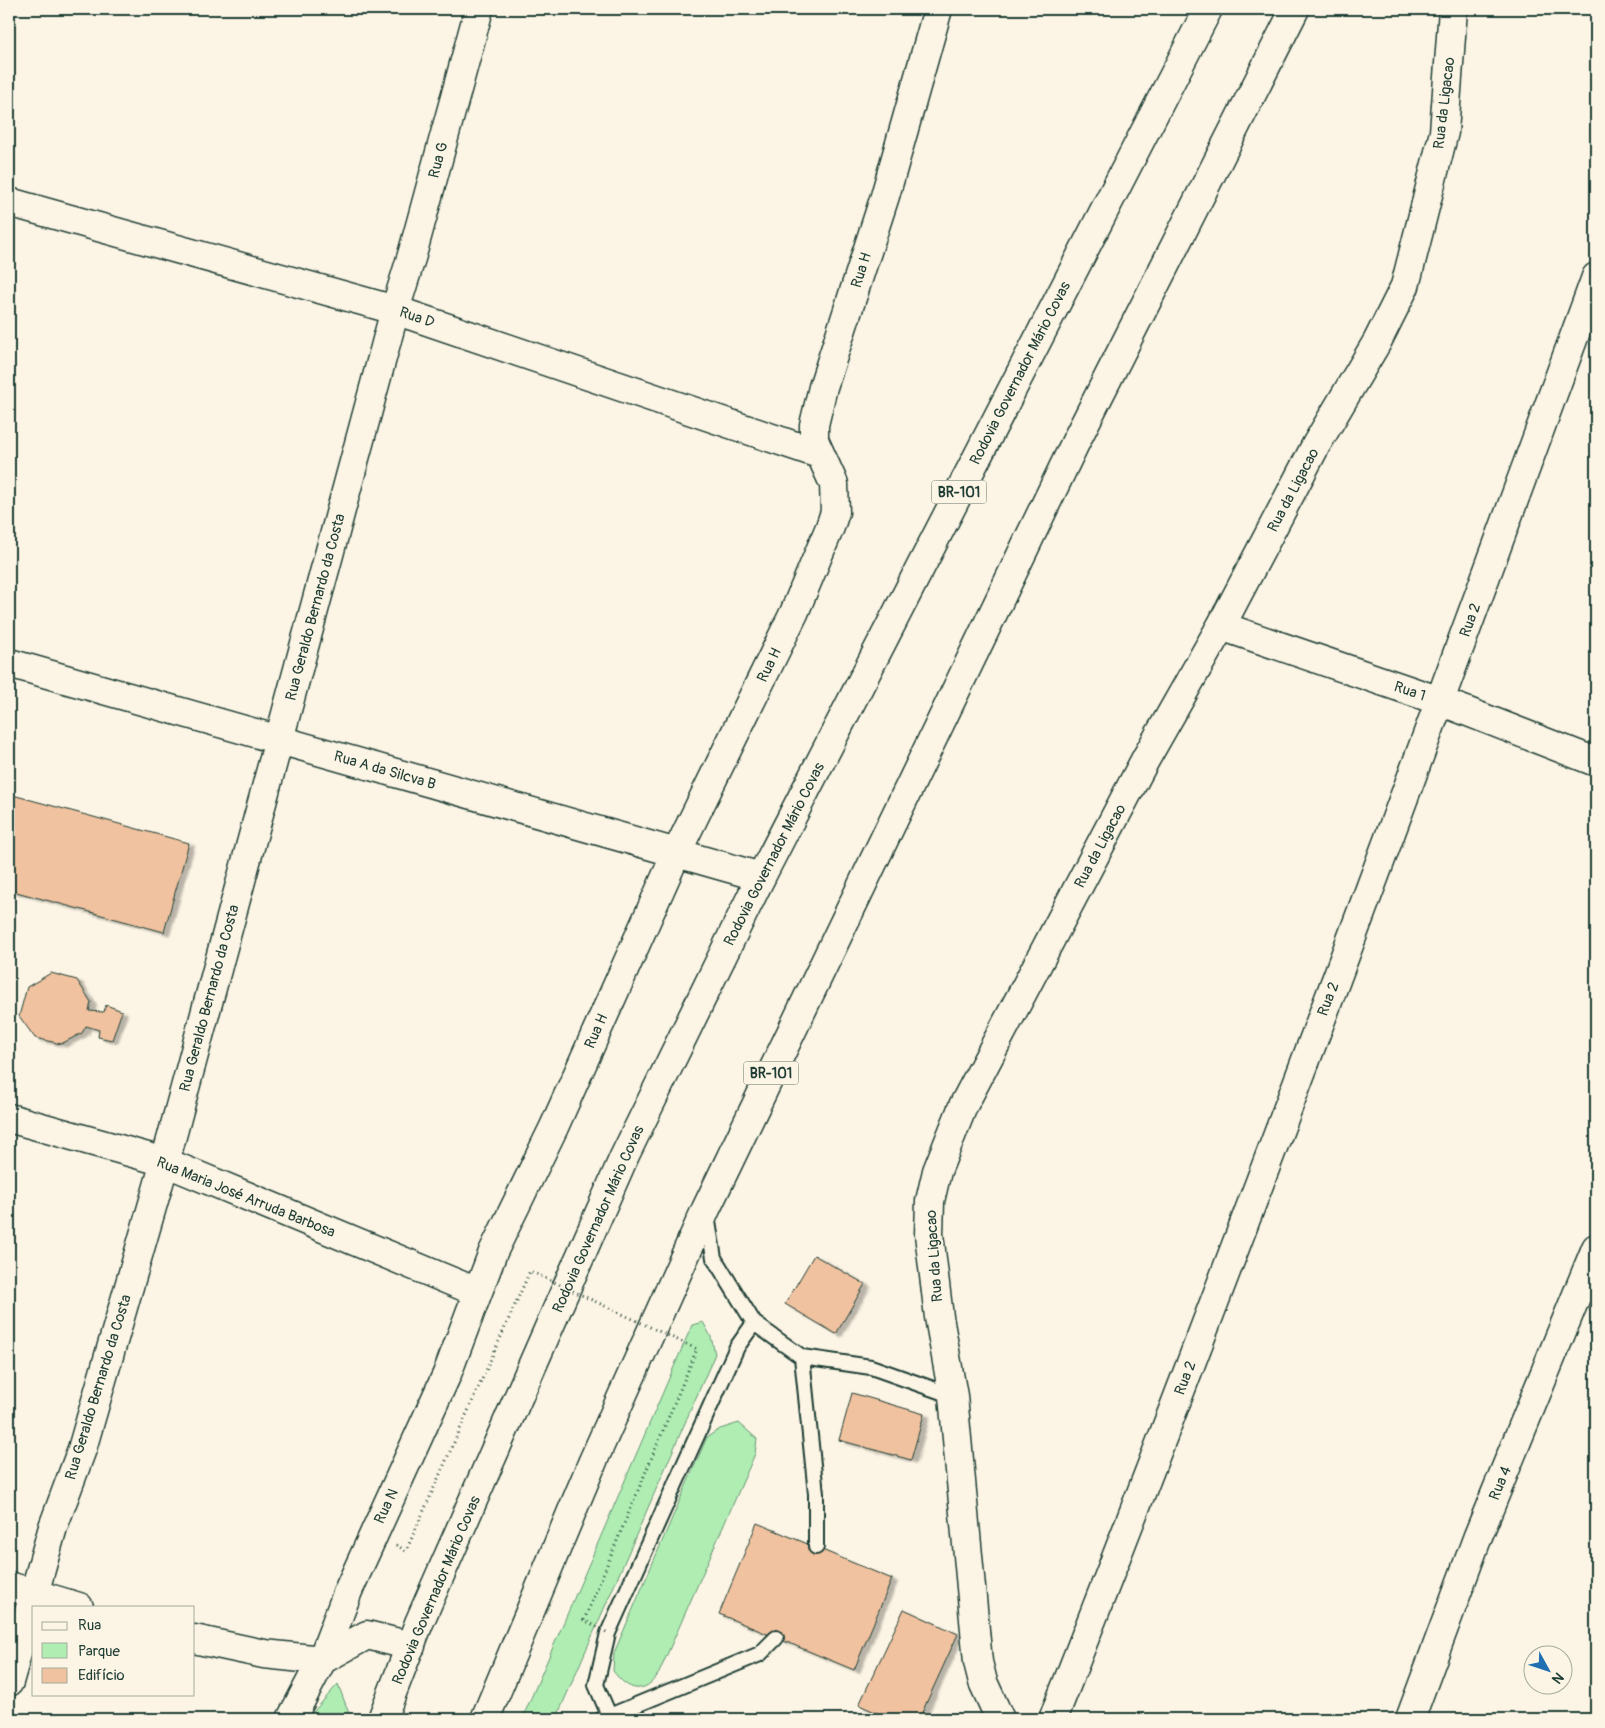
<svg xmlns="http://www.w3.org/2000/svg" width="1605" height="1728" viewBox="0 0 1605 1728" font-family="Pangolin,sans-serif">
<style>
.green{fill:#afedb3;stroke:#679574}
.building{fill:#f0c29f;stroke:#1f3d34;filter:url(#shadow)}
.lines{fill:none;stroke-linecap:round;stroke-linejoin:round}
.service-casing{stroke:#1f3d34;stroke-width:18}
.minor-casing{stroke:#1f3d34;stroke-width:31}
.motorway-casing{stroke:#1f3d34;stroke-width:31}
.service{stroke:#fcf5e5;stroke-width:14}
.minor{stroke:#fcf5e5;stroke-width:28}
.motorway{stroke:#fcf5e5;stroke-width:28}
.path-bridge{stroke:#1f3d34;stroke-width:3;stroke-dasharray:1 4;stroke-linecap:butt}
.labels{text-anchor:middle;stroke-width:4;stroke-linejoin:round;paint-order:stroke}
.shield{fill:#fcf5e5;stroke:#617469;stroke-width:1}
.shield-label{font-size:14px;font-weight:bold;fill:#1f3d34}
.street-label{font-size:15px;fill:#1f3d34;stroke:#fcf5e5}
</style>
<defs>
<filter id="shadow"><feDropShadow dx="5.5" dy="3" stdDeviation="1" flood-color="#0004"/></filter>
</defs>
<rect width="100%" height="100%" fill="#fcf5e5"/>
<filter id="ink" filterUnits="userSpaceOnUse"><feTurbulence type="fractalNoise" baseFrequency=".02" numOctaves="2"/><feDisplacementMap in="SourceGraphic" scale="10" xChannelSelector="R" yChannelSelector="G"/><feConvolveMatrix kernelMatrix="1 2 1 2 8 2 1 2 1" color-interpolation-filters="sRGB"/></filter>
<g filter="url(#ink)">
<path class="green" d="M703 1322 711 1337 715 1354 556 1719H522L692 1325Z
M739 1423 757 1439 755 1454 659 1673C644 1696 628 1691 613 1671L614 1653 707 1437 720 1429Z
M338 1684 351 1719H307Z"/>
<path class="building" d="M9 794 189 843 164 932 9 890Z
M51 973 77 980 91 1002 89 1011 104 1012 106 1005 122 1011 112 1040 98 1037 99 1030 86 1026 82 1033 61 1044 35 1038 19 1016 27 987Z
M814 1255 865 1284 836 1334 785 1304Z
M852 1393 924 1414 911 1460 839 1440Z
M757 1523 892 1579 854 1670 719 1614Z
M904 1609 958 1634 919 1719H891L859 1705Z"/>
<g class="lines">
<g class="service-casing">
<path id="service" d="M707 1216 714 1258 754 1323 802 1357 816 1494V1547
M802 1357 871 1367 953 1396
M609 1715 596 1685 608 1633 737 1347 754 1323
M602 1719 760 1654 776 1638"/>
</g>
<g class="minor-casing">
<path id="minor" d="M9 202 395 310 819 454
M1221 626 1440 701 1596 762
M9 663 761 877
M9 1118 165 1162 477 1292
M9 1586 79 1607
M194 1639 264 1654 322 1660 367 1635 411 1646
M9 1682 53 1527 82 1449 165 1162 395 310 412 255 479 9
M291 1719 322 1660 348 1591 447 1374 493 1252 554 1127 676 854 794 613 830 527 835 512 834 484 814 440V425L823 387 885 196 938 9
M1000 1719 983 1682 978 1662 953 1396 939 1317 929 1234 930 1201 937 1171 963 1106 1145 760 1221 626 1316 445 1377 342 1405 286 1444 132 1453 9
M1053 1719C1241 1241 1419 759 1596 277
M1410 1719 1478 1536 1596 1248"/>
</g>
<g class="motorway-casing">
<path id="motorway" d="M382 1719 419 1623 624 1157 761 877 1208 9
M485 1719 593 1461 706 1209 1078 437 1295 9"/>
</g>
<use href="#service" class="service"/>
<use href="#minor" class="minor"/>
<use href="#motorway" class="motorway"/>
<path class="path-bridge" d="M396 1545 406 1551 530 1271 697 1349 584 1620 608 1633"/>
</g>
</g>
<g class="labels">
<g class="shield">
<rect x="931.5" y="480.5" width="55" height="23" rx="4"/>
<rect x="743.5" y="1061.5" width="55" height="23" rx="4"/>
</g>
<g class="shield-label">
<text x="959" y="497">BR-101</text>
<text x="771" y="1078">BR-101</text>
</g>
<g class="street-label">
<text transform="translate(1444 103) rotate(-83)" y="5">Rua da Ligacao</text>
<text transform="translate(438 160) rotate(-75)" y="5">Rua G</text>
<text transform="translate(861 270) rotate(-72)" y="5">Rua H</text>
<text transform="translate(417 317) rotate(19)" y="5">Rua D</text>
<text transform="translate(1020 373) rotate(-63)" y="5">Rodovia Governador Mário Covas</text>
<text transform="translate(1293 490) rotate(-62)" y="5">Rua da Ligacao</text>
<text transform="translate(315 607) rotate(-75)" y="5">Rua Geraldo Bernardo da Costa</text>
<text transform="translate(1470 620) rotate(-70)" y="5">Rua 2</text>
<text transform="translate(769 665) rotate(-64)" y="5">Rua H</text>
<text transform="translate(1410 691) rotate(19)" y="5">Rua 1</text>
<text transform="translate(385 770) rotate(16)" y="5">Rua A da Silcva B</text>
<text transform="translate(1100 846) rotate(-62)" y="5">Rua da Ligacao</text>
<text transform="translate(774 854) rotate(-63)" y="5">Rodovia Governador Mário Covas</text>
<text transform="translate(209 998) rotate(-75)" y="5">Rua Geraldo Bernardo da Costa</text>
<text transform="translate(1328 999) rotate(-69)" y="5">Rua 2</text>
<text transform="translate(596 1031) rotate(-66)" y="5">Rua H</text>
<text transform="translate(246 1197) rotate(22)" y="5">Rua Maria José Arruda Barbosa</text>
<text transform="translate(598 1219) rotate(-66)" y="5">Rodovia Governador Mário Covas</text>
<text transform="translate(934 1256) rotate(-94)" y="5">Rua da Ligacao</text>
<text transform="translate(1185 1378) rotate(-69)" y="5">Rua 2</text>
<text transform="translate(98 1387) rotate(-73)" y="5">Rua Geraldo Bernardo da Costa</text>
<text transform="translate(1500 1483) rotate(-68)" y="5">Rua 4</text>
<text transform="translate(386 1506) rotate(-65)" y="5">Rua N</text>
<text transform="translate(436 1590) rotate(-67)" y="5">Rodovia Governador Mário Covas</text>
</g>
</g>
<rect width="1605" height="1728" fill="none" stroke="#fcf5e5" stroke-width="30"/>
<rect x="15" y="15" width="1575" height="1698" fill="none" stroke="#1f3d34" stroke-width="2" filter="url(#ink)"/>
<rect x="32" y="1606" width="162" height="90" fill="#fcf5e5" stroke="#a4ab9e"/>
<rect x="42" y="1622" width="25" height="8" fill="#fcf5e5" stroke="#a4ab9e"/>
<text x="78" y="1630" font-size="15" fill="#1f3d34">Rua</text>
<rect x="42" y="1643" width="25" height="15" fill="#afedb3" stroke="#a4ab9e"/>
<text x="78" y="1656" font-size="15" fill="#1f3d34">Parque</text>
<rect x="42" y="1668" width="25" height="15" fill="#f0c29f" stroke="#a4ab9e"/>
<text x="78" y="1680" font-size="15" fill="#1f3d34">Edifício</text>
<g transform="translate(1548 1670) rotate(130)"><circle r="24" fill="#fcf5e5" stroke="#a4ab9e"/>
<path d="M0-4L9 19L0 12L-9 19Z" fill="#1f6fb2"/>
<text y="-8" font-size="14" font-weight="bold" text-anchor="middle" fill="#1f3d34">N</text>
</g>
</svg>
